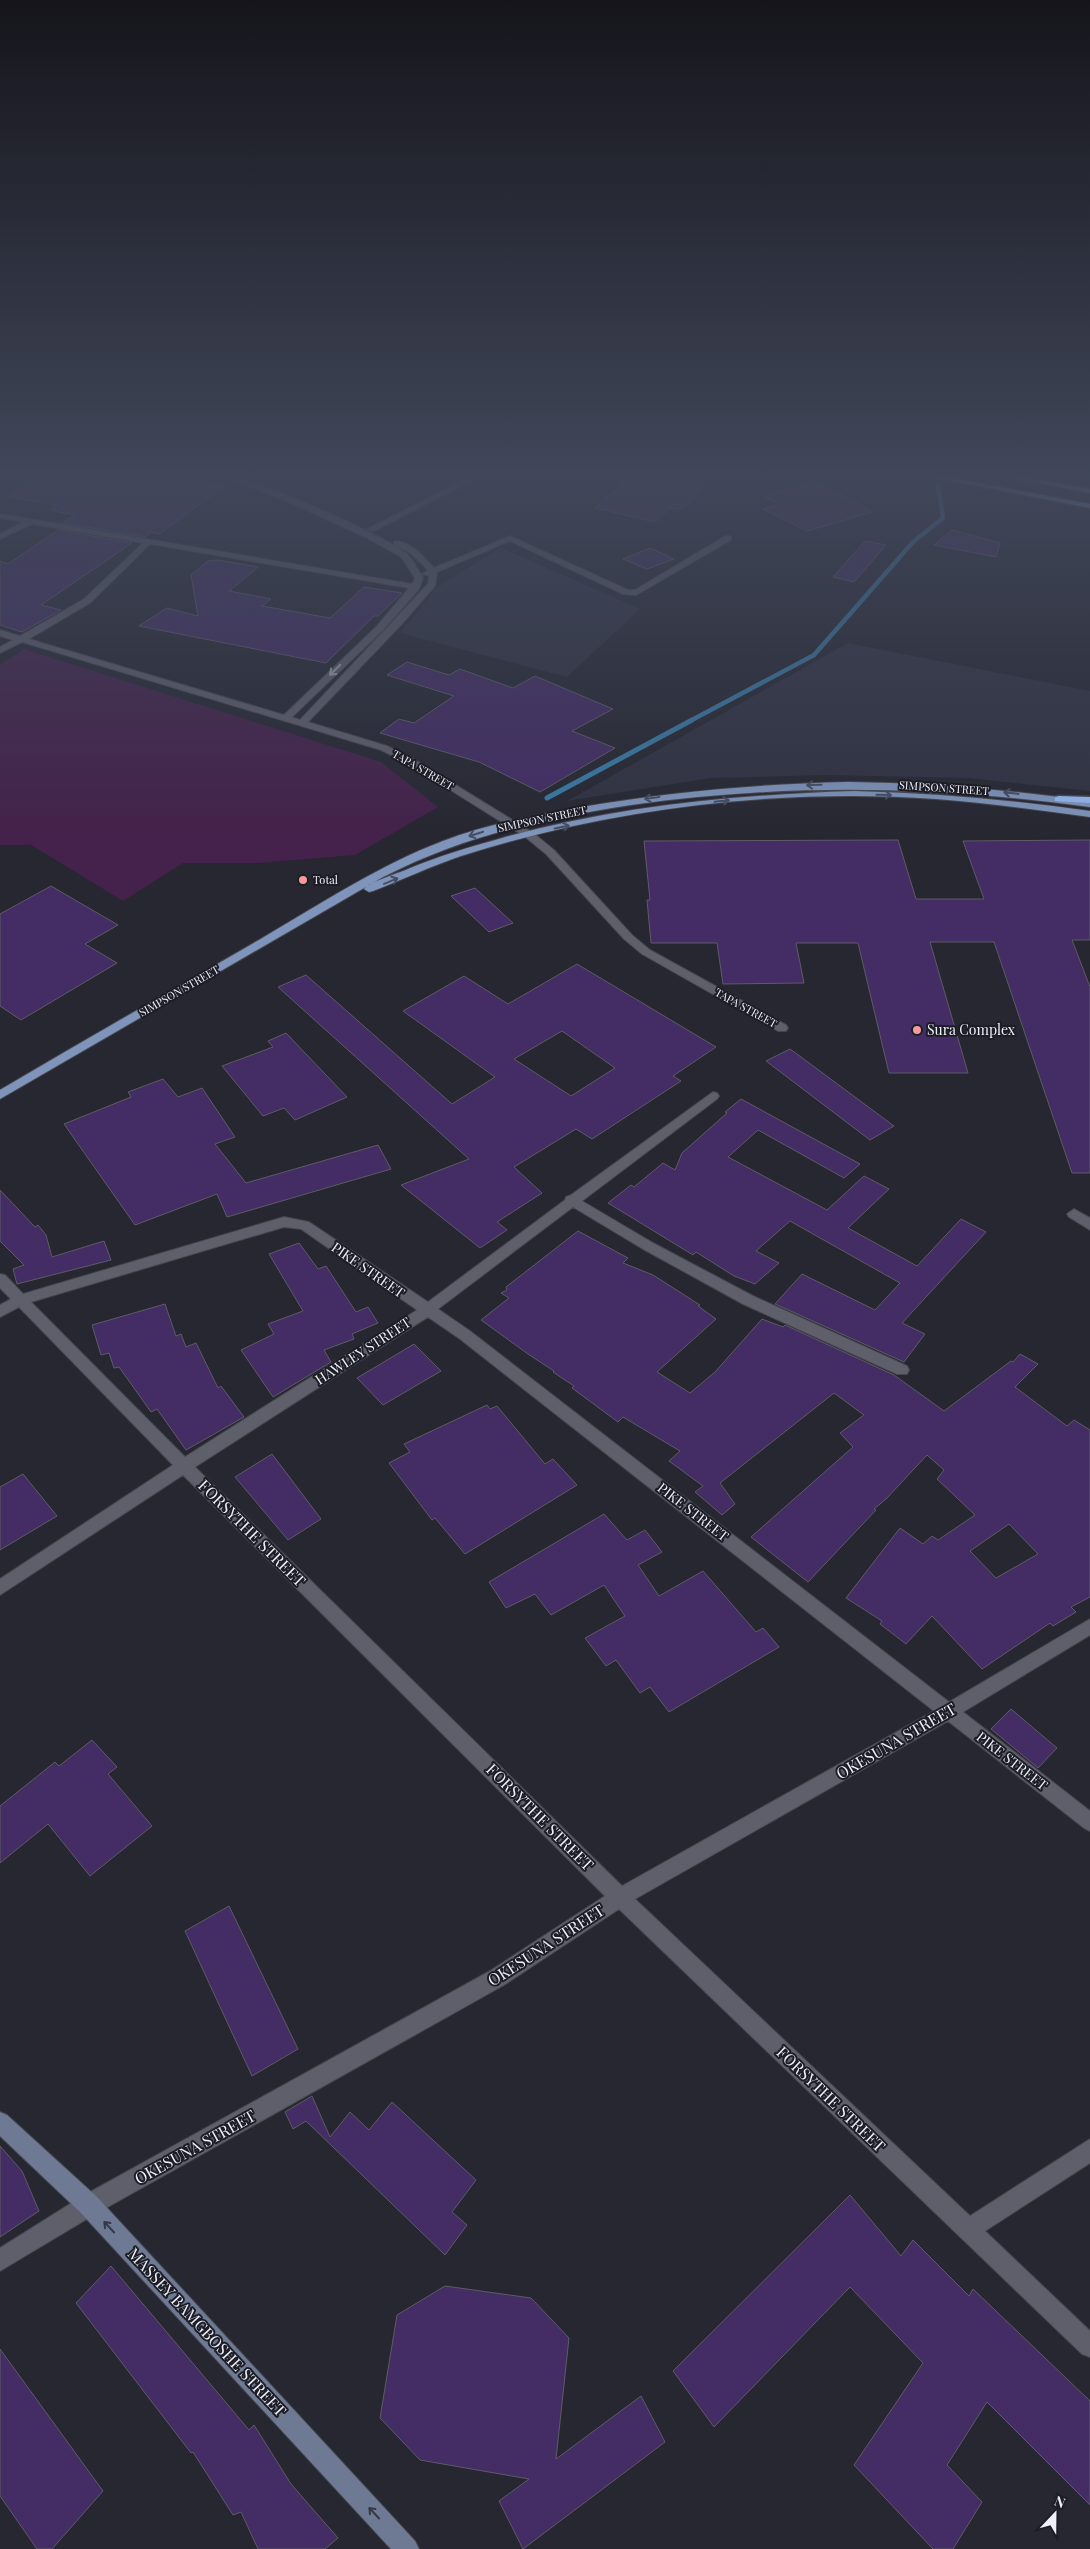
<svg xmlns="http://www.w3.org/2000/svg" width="1090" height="2549" viewBox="0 0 1090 2549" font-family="'Playfair Display',serif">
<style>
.built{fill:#303241}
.green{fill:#44224b}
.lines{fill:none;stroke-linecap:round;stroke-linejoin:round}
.stream-far1{stroke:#3a7ba6;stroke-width:4.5}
.stream{stroke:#3a7ba6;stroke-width:5}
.building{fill:#432d64;stroke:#5e5b66;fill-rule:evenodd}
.minor-casing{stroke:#45464e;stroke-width:2}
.secondary-casing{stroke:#45464e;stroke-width:2}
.primary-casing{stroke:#45464e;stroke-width:2}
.motorway-casing{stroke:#45464e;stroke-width:3}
.minor{fill:#5e5f6b;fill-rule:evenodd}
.secondary{fill:#6e7a93;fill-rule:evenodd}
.primary{fill:#7f94bb;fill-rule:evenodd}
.motorway{fill:#95b8f1;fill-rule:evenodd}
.oneway{stroke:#a6a8b1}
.oneway2{stroke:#444d62}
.oneway3{stroke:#353947}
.poi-dot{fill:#f59b9b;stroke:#1c1d27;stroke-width:2}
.labels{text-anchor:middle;stroke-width:4;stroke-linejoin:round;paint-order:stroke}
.far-street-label{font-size:11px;fill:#eff0f7;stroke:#1c1d27}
.far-poi-label{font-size:11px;fill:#eff0f7;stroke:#1c1d27;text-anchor:start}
.poi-label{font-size:14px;fill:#eff0f7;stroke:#1c1d27;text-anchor:start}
.street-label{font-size:14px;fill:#eff0f7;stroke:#1c1d27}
.near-street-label{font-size:16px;fill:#eff0f7;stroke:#1c1d27}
</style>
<rect width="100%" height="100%" fill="#262731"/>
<path class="built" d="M500 548 536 563 640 609 567 677 400 633 436 588Z
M848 643 1090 691V791L967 778 827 775 711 778 567 801Z"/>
<path class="green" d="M24 649 381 762 438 807 355 855 259 863H183L123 901 31 845H0V665Z"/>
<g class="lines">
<path class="stream-far1" d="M690 721 814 655 913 542 943 518 938 485"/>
<path class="stream" d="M547 798 692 720"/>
</g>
<path class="building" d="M39 477H188L223 487 159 534 151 532 145 537 63 523 75 515 49 510 57 505 7 497Z
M630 477H705L698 483 707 485 682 509 670 508 655 522 595 508Z
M815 482 846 497 872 512 807 531 763 509 779 504 764 496Z
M58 530 132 543 41 605 61 610 22 632 0 625V561L8 564Z
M952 530 1000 543 996 557 934 545Z
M865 541 886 545 854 582 833 577Z
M650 548 674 559 647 569 623 559Z
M218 560 258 567 229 591 271 599 262 606 330 618 364 587 402 593 378 616H374L326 663 139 626 167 608 198 616 191 575 208 561Z
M407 662 449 675 460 669 513 688 535 676 613 709 572 731 615 748 540 792 479 762 380 733 399 719 414 723 454 696 387 675Z
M898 840 916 899H984L963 841 1090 840V940H1072L1090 987V1173H1072L994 942H930L968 1073H889L858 943H796L804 983 723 984 717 943H651L647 900H650L644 841Z
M51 886 118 925 85 944 117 963 21 1020 0 1006V914Z
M475 888 513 923 489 932 451 896Z
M577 964 716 1047 673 1076 681 1081 592 1139 576 1129 514 1167 542 1193 497 1222 507 1230 480 1248 401 1185 469 1159 278 987 306 975 452 1104 495 1077 403 1011 464 976 508 1004ZM562 1031 615 1068 571 1096 514 1059Z
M286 1033 347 1097 295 1120 284 1108 263 1116 222 1066 273 1047 268 1041Z
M790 1049 801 1057 894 1126 870 1140 766 1061Z
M163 1079 178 1097 202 1088 235 1137 215 1144 246 1183 378 1145 391 1169 227 1217 217 1194 135 1225 64 1124 131 1097 128 1092Z
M741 1099 860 1164 844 1178 758 1130 728 1157 827 1210 864 1176 889 1189 848 1228 917 1266 961 1219 986 1232 902 1323 925 1334 904 1362 775 1304 802 1274 875 1310 900 1283 790 1221 756 1251 779 1263 755 1284 734 1276 696 1252 693 1255 608 1203 631 1185 634 1187 663 1163 675 1170 682 1153 727 1113 725 1112Z
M0 1190 35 1227 38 1225 46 1235 52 1257 104 1241 111 1260 17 1284 13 1269 24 1265 0 1241Z
M578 1231 628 1258 623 1263 653 1275 700 1305 698 1306 716 1319 657 1372 690 1393 715 1372 762 1319 783 1327 785 1325 894 1375 944 1411 1011 1361 1013 1362 1020 1354 1038 1364 1015 1387 1067 1426 1074 1420 1090 1430V1597L1071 1607 1076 1612 1053 1626 1050 1623 982 1669 932 1616 906 1644 880 1624 882 1621 846 1598 900 1528 923 1544 932 1536 938 1540 975 1515 937 1479 944 1470 927 1455 886 1499 874 1509 876 1510 808 1582 751 1537 853 1447 840 1433 864 1415 834 1393 720 1483 735 1504 722 1515 695 1492 703 1486 669 1461 680 1451 623 1417 618 1422 572 1388 574 1386 553 1372 554 1371 528 1354 481 1320 509 1298 501 1293 507 1290 506 1287ZM1009 1524 1038 1554 996 1578 970 1551Z
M299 1243 318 1269 326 1266 356 1312 368 1307 378 1323 352 1334 354 1339 324 1350 331 1362 273 1397 241 1350 274 1334 268 1324 303 1311 269 1254Z
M165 1304 176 1336 181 1334 186 1347 196 1343 218 1388 221 1386 244 1417 186 1450 157 1409 151 1412 119 1367 114 1368 109 1353 101 1355 92 1325Z
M414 1344 441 1371 383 1405 357 1378Z
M487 1405 490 1409 497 1406 545 1464 553 1459 577 1485 465 1554 435 1518 432 1520 389 1463 410 1452 404 1444Z
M272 1454 321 1519 288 1540 235 1477Z
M23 1474 57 1516 0 1550V1487Z
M604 1514 627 1540 645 1530 662 1552 638 1565 659 1596 703 1571 756 1632 763 1628 779 1647 669 1712 650 1687 640 1693 616 1660 606 1666 585 1638 625 1616 604 1585 551 1615 535 1594 506 1608 489 1582Z
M1011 1709 1057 1748 1038 1768 991 1729Z
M92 1740 117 1767 108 1774 152 1826 90 1876 48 1824 0 1863V1806L55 1762 59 1766Z
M229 1906 298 2049 252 2076 185 1931Z
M312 2096 330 2137 350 2112 369 2130 392 2102 476 2180 452 2212 467 2225 445 2255 306 2121 293 2129 285 2112Z
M0 2146 22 2171 39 2211 0 2237Z
M850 2195 901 2256 913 2240 969 2296 973 2289 1090 2401V2505L987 2402 947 2465 982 2502 953 2549H933L854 2465 923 2363 850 2287 714 2427 673 2371Z
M111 2266 249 2430 254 2425 291 2484 338 2538 325 2549H258L241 2512 233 2515 193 2452 191 2453 76 2303Z
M445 2286 531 2298 569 2338 556 2459 641 2396 665 2442 523 2549 499 2501 529 2479 420 2460 380 2418 397 2315Z
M0 2349 103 2491 52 2549H37L0 2496Z"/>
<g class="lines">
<g class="minor-casing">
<path id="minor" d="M224 477C249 475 384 535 406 553 413 559 418 570 423 578L419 589 383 630 292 717 300 720 428 584 429 576 422 574 428 570 410 553 394 545V541C410 540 424 557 434 568L510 536 628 590H635L725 536H731V540L636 595 623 594 510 541 437 572 435 586 400 626 308 722 387 746 415 760 532 832 554 850 632 935 650 950 786 1025 788 1028 786 1031H778L642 954 624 939 546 854 524 836 409 764 381 750 22 642 0 653V647L13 640 0 636V630L20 636 84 599 143 543 32 524 0 539V534L23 522 0 518V514L412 584 415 578 401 557 365 537 282 499ZM150 544 409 588 377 626 284 715 29 639 90 603Z
M470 477H479L374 531 367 529Z
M713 1092 717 1093 719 1096 717 1099 582 1201 653 1243 753 1296 907 1366 909 1370 907 1374H897L743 1304 643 1249 573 1207 438 1309 470 1331 949 1702 1090 1619V1635L963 1712 1090 1811V1831L1084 1828 948 1721 635 1899 970 2216 1090 2139V2163L985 2231 1090 2331V2357L1082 2354 619 1909 504 1985 97 2213 0 2271V2248L81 2197 490 1971 605 1896 183 1475 0 1595V1579L173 1465 19 1307 0 1317V1305L11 1299 0 1288V1274L5 1275 23 1294 284 1217 309 1222 428 1302 565 1200 566 1197 571 1195ZM284 1227 301 1229 417 1310 185 1457 31 1302ZM428 1317 460 1339 934 1711 622 1886 195 1467Z
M1074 1209 1090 1218V1230L1069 1217 1067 1214Z"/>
</g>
<g class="secondary-casing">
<path id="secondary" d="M0 2112 7 2115 97 2197 415 2541 419 2549H391L81 2213 0 2136Z"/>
</g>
<g class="primary-casing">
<path id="primary" d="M848 782C930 783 1009 790 1090 801V807C937 786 785 783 631 805 541 819 465 835 383 877L0 1099V1090C88 1038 176 988 264 937 322 903 380 865 443 841 488 824 535 815 582 807 670 792 759 784 848 782Z
M854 791C933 793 1011 800 1090 811V817C1039 810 988 803 936 799 778 788 612 808 461 856 431 866 402 880 373 891L369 892 364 889C371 881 397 874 408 869 439 856 470 847 502 838 617 806 734 795 854 791Z"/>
</g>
<g class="motorway-casing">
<path id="motorway" d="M932 477H947L1090 504V508Z
M1007 477H1023L1090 489V493Z
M1059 796 1090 797V803L1055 801V797Z"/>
</g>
<use href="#minor" class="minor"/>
<use href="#secondary" class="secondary"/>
<use href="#primary" class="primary"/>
<use href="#motorway" class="motorway"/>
</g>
<defs><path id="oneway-shaft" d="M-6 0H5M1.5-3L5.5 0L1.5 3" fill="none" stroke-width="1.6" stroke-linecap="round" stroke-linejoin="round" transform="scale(1.25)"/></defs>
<use class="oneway" href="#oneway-shaft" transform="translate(335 670) rotate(136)"/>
<g class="oneway2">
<use href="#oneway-shaft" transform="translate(814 785) rotate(179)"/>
<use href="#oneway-shaft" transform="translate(1011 793) rotate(-173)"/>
<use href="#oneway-shaft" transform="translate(884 795) rotate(1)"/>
<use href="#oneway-shaft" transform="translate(652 798) rotate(172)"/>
<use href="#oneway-shaft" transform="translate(722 801) rotate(-6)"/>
<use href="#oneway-shaft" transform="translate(562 827) rotate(-12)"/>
<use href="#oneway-shaft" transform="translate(476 834) rotate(162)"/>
<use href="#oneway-shaft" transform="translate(391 881) rotate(-22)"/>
</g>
<g class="oneway3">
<use href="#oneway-shaft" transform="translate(109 2227) rotate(-133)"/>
<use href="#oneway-shaft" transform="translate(374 2513) rotate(-133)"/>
</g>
<linearGradient id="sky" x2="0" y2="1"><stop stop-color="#15151b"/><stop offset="0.57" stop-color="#41475a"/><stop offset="1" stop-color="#41475a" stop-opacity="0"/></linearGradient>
<rect width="1090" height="834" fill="url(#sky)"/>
<g class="poi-dot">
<circle cx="303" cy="880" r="5"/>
<circle cx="917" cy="1030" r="5"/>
</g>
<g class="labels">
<g class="far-street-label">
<text transform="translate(423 770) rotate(30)" y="4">TAPA STREET</text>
<text transform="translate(944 788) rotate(4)" y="4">SIMPSON STREET</text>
<text transform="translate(542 819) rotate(-12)" y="4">SIMPSON STREET</text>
<text transform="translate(179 991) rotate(-30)" y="4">SIMPSON STREET</text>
<text transform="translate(746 1008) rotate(29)" y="4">TAPA STREET</text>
</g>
<g class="far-poi-label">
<text x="313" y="884">Total</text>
</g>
<g class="poi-label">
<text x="927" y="1035">Sura Complex</text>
</g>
<g class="street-label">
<text transform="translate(368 1270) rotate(35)" y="5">PIKE STREET</text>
<text transform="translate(363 1351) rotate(-33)" y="5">HAWLEY STREET</text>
<text transform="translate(693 1512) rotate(38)" y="5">PIKE STREET</text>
<text transform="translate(1012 1761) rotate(38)" y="5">PIKE STREET</text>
</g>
<g class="near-street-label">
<text transform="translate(252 1533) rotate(45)" y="6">FORSYTHE STREET</text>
<text transform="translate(896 1741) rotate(-30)" y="6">OKESUNA STREET</text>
<text transform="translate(540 1817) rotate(45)" y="6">FORSYTHE STREET</text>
<text transform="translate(546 1945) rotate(-33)" y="6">OKESUNA STREET</text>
<text transform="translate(831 2099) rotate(44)" y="6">FORSYTHE STREET</text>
<text transform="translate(195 2147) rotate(-29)" y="6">OKESUNA STREET</text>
<text transform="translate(207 2332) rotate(47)" y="6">MASSEY BAMGBOSHE STREET</text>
</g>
</g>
<g transform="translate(1055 2514) rotate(22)" stroke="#1c1d27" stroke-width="4" paint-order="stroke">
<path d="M0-4L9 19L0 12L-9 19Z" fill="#eff0f7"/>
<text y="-8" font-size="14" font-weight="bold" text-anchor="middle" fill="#eff0f7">N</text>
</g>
</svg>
